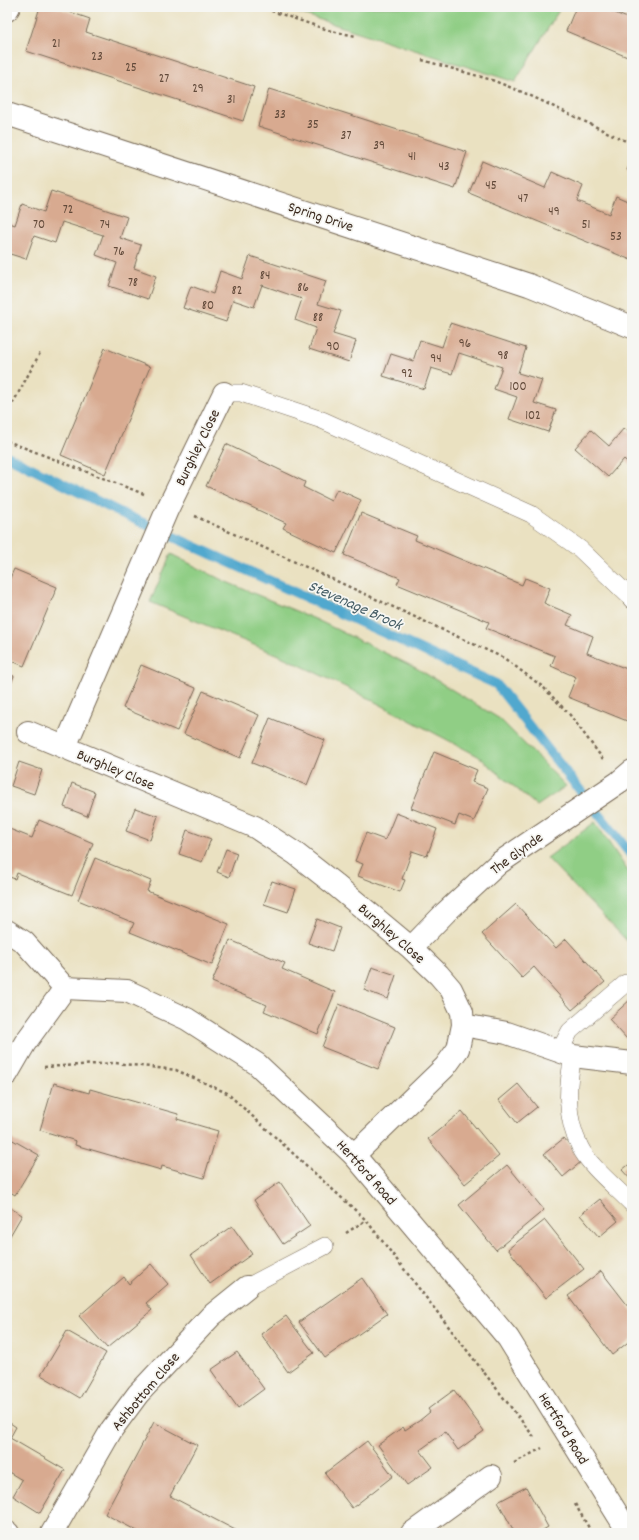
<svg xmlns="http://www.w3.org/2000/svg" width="639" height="1540" viewBox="0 0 639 1540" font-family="Dekko,sans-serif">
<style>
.green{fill:#90ce85;stroke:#667c52}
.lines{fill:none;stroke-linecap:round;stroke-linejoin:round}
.stream{stroke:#51a8ce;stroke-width:10}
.building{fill:#d8aa90}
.service-casing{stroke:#786a57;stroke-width:18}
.minor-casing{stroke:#786a57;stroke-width:24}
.tertiary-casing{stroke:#786a57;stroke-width:24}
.path{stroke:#786a57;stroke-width:2.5;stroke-dasharray:3 3;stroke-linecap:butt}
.service{stroke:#fff;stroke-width:17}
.minor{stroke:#fff;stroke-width:22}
.tertiary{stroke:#fff;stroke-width:22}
.labels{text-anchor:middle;stroke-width:3.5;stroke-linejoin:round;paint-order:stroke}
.number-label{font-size:13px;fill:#624a3a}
.street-label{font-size:15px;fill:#3b2a1e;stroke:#f6f6f2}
.water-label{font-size:16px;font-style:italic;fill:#445c64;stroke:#f6f6f2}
</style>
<rect width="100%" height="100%" fill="#f6f6f2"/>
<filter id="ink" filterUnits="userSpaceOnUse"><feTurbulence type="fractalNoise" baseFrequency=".025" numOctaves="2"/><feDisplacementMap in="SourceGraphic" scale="8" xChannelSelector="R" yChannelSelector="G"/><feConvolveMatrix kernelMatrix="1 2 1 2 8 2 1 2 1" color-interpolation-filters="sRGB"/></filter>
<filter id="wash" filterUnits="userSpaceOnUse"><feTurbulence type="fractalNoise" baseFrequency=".012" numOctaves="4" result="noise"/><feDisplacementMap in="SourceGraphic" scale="16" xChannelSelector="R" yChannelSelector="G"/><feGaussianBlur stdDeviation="0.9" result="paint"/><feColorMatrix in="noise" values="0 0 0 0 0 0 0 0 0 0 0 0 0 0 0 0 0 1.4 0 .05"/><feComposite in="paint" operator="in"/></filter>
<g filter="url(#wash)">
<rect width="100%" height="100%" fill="#eae1c1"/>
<path class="green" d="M280 7H561L515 82Z
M171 554 224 581 315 619 418 669 500 719 566 786 537 806 478 756 360 694 283 657 150 602Z
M595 822 632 877V946L547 858Z"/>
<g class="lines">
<path class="stream" d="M7 456 119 512 496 684 632 856"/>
</g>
<g id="blocks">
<path class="building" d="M40 7H55L90 19 86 32 254 87 243 121 26 51Z
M576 7H601L632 20V59L566 31Z
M269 89 467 152 455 189 258 126Z
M632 159V172L627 170Z
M482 161 545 188 552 172 583 186 577 201 609 214 616 196 632 203V218L630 223 632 224 631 260 469 193Z
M51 191 127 217 120 238 141 245 134 268 156 276 148 299 109 286 117 263 96 255 103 235 62 222 55 243 34 236 26 259 7 253V222L15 225 22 204 44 212Z
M250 256 326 281 318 304 341 311 333 334 356 341 349 362 309 349 316 328 295 320 302 299 262 285 254 307 233 300 226 322 183 308 191 286 213 294 220 271 242 279Z
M450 323 526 348 518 373 542 380 534 403 556 410 548 432 509 419 517 397 494 389 502 367 459 353 452 374 431 368 424 389 383 376 391 354 413 361 420 340 442 347Z
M105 348 150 367 105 474 61 455Z
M624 428 632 435V466L624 459 608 477 575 448 591 430 609 446Z
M226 444 305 482 303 487 331 501 337 489 361 500 336 553 283 528 286 523 206 486Z
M361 513 417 536 415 540 522 585 525 578 550 588 544 603 572 615 567 625 593 636 587 653 632 671V723L568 697 576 677 551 666 555 656 486 628 489 622 397 584 400 578 344 555Z
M14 569 57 587 24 666 7 659V585Z
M141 665 196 688 177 731 123 708Z
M7 674 14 676 7 694Z
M203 691 259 715 240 758 184 734Z
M270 718 325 740 307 785 252 763Z
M434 752 477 770 472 782 488 788 474 821 459 815 455 825 411 808Z
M19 762 42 770 34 794 11 786Z
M72 783 95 792 87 816 64 807Z
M135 808 158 816 150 840 126 831Z
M396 813 437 829 427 856 412 851 402 879 405 880 400 892 358 876 363 864 355 861 366 833 385 840Z
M39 820 93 843 72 895 17 873 15 879 7 876V828L32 838Z
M187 830 211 839 202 862 179 854Z
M226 849 237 853 229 877 217 872Z
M95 858 151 881 147 891 229 924 212 965 130 932 134 923 78 900Z
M272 881 296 889 288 912 264 904Z
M516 904 556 948 566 939 605 982 572 1010 534 967 522 978 482 934Z
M317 919 340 928 332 951 308 943Z
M230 940 285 963 282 969 335 992 318 1034 264 1011 267 1005 212 982Z
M372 967 396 975 388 999 364 990Z
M632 998V1035L627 1039 609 1019Z
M339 1004 395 1027 378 1069 322 1047Z
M54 1083 89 1093 90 1089 178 1114 177 1119 218 1131 204 1178 162 1166 161 1170 75 1145 76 1141 40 1130Z
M518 1084 537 1107 517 1123 499 1100Z
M462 1111 499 1156 465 1184 428 1139Z
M564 1138 582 1161 563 1177 544 1154Z
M11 1139 39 1155 15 1195 7 1190V1146Z
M632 1162V1181L622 1170Z
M507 1165 544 1210 496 1250 459 1205Z
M280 1182 310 1226 283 1244 254 1200Z
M600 1199 618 1221 599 1237 580 1215Z
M7 1206 22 1215 7 1241Z
M545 1220 584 1269 546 1298 508 1249Z
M232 1226 252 1254 210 1284 191 1255Z
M151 1264 168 1284 146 1303 152 1310 107 1348 79 1316 124 1277 129 1284Z
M601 1271 632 1311V1339L612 1355 568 1296Z
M362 1278 387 1314 325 1358 299 1322Z
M286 1316 314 1353 288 1372 261 1334Z
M67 1331 106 1353 80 1398 41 1375Z
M237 1352 264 1389 238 1408 211 1370Z
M454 1390 484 1431 458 1450 445 1432 420 1450 433 1467 407 1485 378 1445 403 1427 405 1430 419 1421 430 1412 428 1409Z
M7 1421 16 1427 10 1438 65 1470 40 1513 13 1496 22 1480 7 1471Z
M154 1422 197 1445 170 1496 241 1533H141L105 1514Z
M367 1441 393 1476 352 1508 325 1473Z
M526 1487 548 1527 538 1533H515L498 1502Z"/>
</g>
</g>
<g filter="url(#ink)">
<use href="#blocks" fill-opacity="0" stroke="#786a57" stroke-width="1"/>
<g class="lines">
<g class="service-casing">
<path id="service" d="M224 393H241L322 420 531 514 580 549 629 596 632 600
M559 1052 570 1031 626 983
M573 1056C567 1087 565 1117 580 1147 589 1166 617 1188 632 1204
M247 1287 325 1246"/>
</g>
<g class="minor-casing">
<path id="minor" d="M7 10 9 7
M7 114 529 285 632 327
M28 732 255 827 296 854 333 883 411 948 439 975 451 989 462 1012 463 1025 458 1049 445 1067 354 1155
M65 747 167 510 224 393
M411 948 446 912 499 863 619 782 632 771
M463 1025 507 1033 573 1056 632 1063
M7 1074 25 1043 65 988
M7 1533H8
M52 1533 112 1429 138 1394 211 1316 247 1287
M412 1533 491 1476"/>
</g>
<g class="tertiary-casing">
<path id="tertiary" d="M7 931 24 942 65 988 127 991 187 1019 257 1064 354 1155 508 1338 629 1533"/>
</g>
<path class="path" d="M260 7 331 31 356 36
M422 60 492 80 527 94 632 144
M7 414 40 353
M7 441 144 494
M195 516 504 658 543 687 570 715 603 759
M44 1067 115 1063 176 1070 227 1093 366 1220 534 1437
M346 1233 366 1220
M514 1463 542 1448
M575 1504 592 1533"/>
<use href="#service" class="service"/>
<use href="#minor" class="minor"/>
<use href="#tertiary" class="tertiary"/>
</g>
</g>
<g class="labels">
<g class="number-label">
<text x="56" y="47">21</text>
<text x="97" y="60">23</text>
<text x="131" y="71">25</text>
<text x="164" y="82">27</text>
<text x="198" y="92">29</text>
<text x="231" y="103">31</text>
<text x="280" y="118">33</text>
<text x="313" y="128">35</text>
<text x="346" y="139">37</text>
<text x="379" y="149">39</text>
<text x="412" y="160">41</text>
<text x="444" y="170">43</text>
<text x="491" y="189">45</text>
<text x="523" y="202">47</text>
<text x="68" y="213">72</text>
<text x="554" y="215">49</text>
<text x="39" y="228">70</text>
<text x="105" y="228">74</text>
<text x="586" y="228">51</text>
<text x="616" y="240">53</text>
<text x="119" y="255">76</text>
<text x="265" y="279">84</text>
<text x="133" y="286">78</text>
<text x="303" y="291">86</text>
<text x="237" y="294">82</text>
<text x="208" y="309">80</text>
<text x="318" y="321">88</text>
<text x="465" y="347">96</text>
<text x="333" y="350">90</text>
<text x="503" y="359">98</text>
<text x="436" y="362">94</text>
<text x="407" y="377">92</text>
<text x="518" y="390">100</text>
<text x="533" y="419">102</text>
</g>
<g class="street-label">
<text transform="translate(321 216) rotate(18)" y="5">Spring Drive</text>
<text transform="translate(197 447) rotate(-64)" y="5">Burghley Close</text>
<text transform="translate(116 769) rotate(23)" y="5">Burghley Close</text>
<text transform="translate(516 853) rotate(-36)" y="5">The Glynde</text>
<text transform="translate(392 933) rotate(41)" y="5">Burghley Close</text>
<text transform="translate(367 1172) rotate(48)" y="5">Hertford Road</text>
<text transform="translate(145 1391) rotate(-50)" y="5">Ashbottom Close</text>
<text transform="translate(564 1428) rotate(58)" y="5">Hertford Road</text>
</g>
<g class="water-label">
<text transform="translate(356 604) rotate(24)" y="6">Stevenage Brook</text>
</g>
</g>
<rect width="639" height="1540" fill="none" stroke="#f6f6f2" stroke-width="24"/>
</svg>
